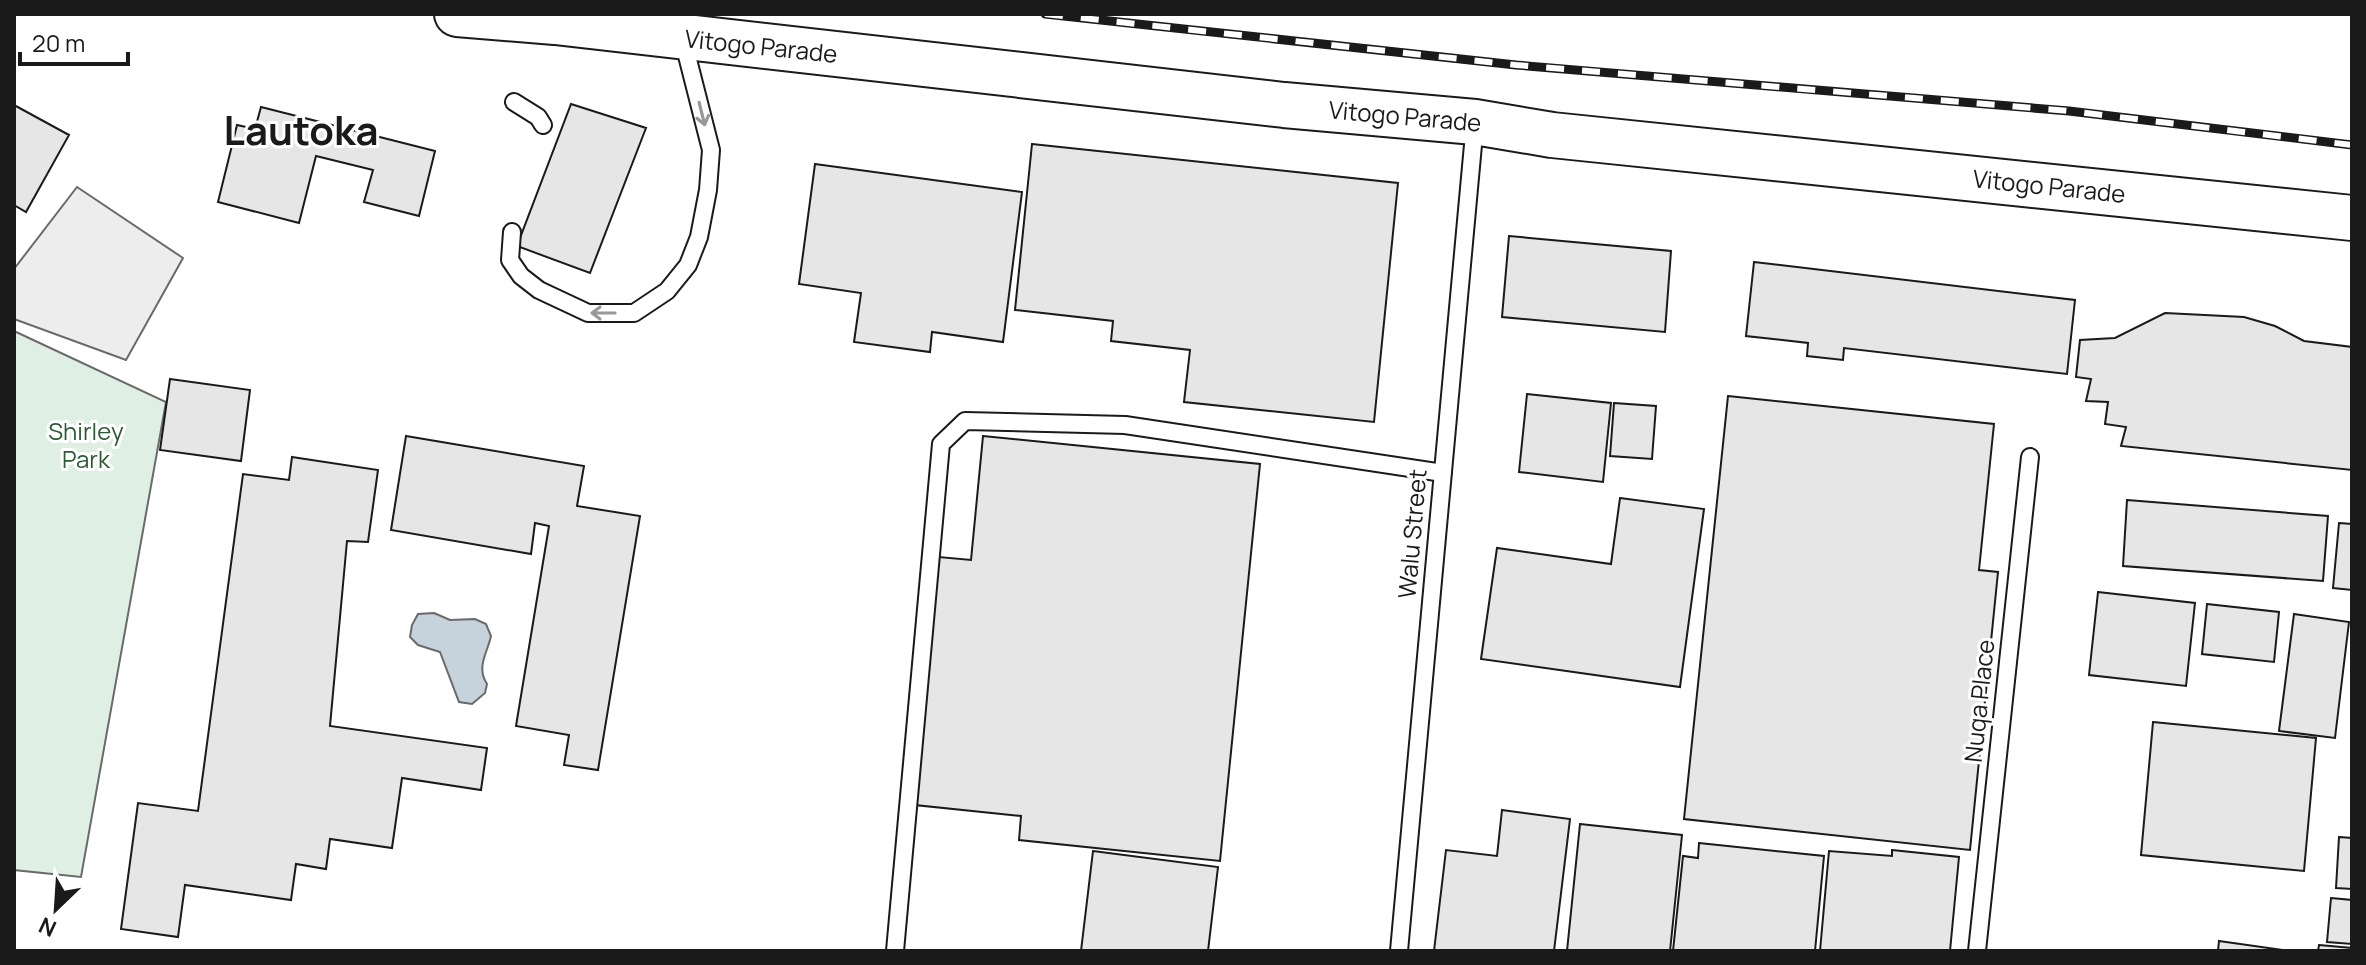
<svg xmlns="http://www.w3.org/2000/svg" width="2366" height="965" viewBox="0 0 2366 965" font-family="Manrope,sans-serif">
<style>
.green{fill:#e0efe3;stroke:#6a6a6a;stroke-width:2}
.parking{fill:#ededed;stroke:#6a6a6a;stroke-width:2}
.water{fill:#c6d2dc;stroke:#6a6a6a;stroke-width:2}
.building{fill:#e6e6e6;stroke:#1a1a1a;stroke-width:2}
.lines{fill:none;stroke-linecap:round;stroke-linejoin:round}
.service-casing{stroke:#1a1a1a;stroke-width:20}
.primary-casing{stroke:#1a1a1a;stroke-width:48}
.service{stroke:#fff;stroke-width:16}
.primary{stroke:#fff;stroke-width:44}
.rail-casing{stroke:#1a1a1a;stroke-width:9}
.rail{stroke:#fff;stroke-width:6;stroke-dasharray:18;stroke-linecap:butt}
.oneway{stroke:#989898}
.labels{text-anchor:middle;stroke-width:6;stroke-linejoin:round;paint-order:stroke}
.street-label{font-size:24px;fill:#1a1a1a;stroke:#fff}
.park-label{font-size:24px;fill:#2b5a34;stroke:#fff}
.town-label{font-size:40px;font-weight:bold;fill:#1a1a1a;stroke:#fff}
</style>
<rect width="100%" height="100%" fill="#fff"/>
<path class="green" d="M14 331 166 402 81 877 14 870Z"/>
<path class="parking" d="M77 187 183 258 126 360 14 319V269Z"/>
<path class="water" d="M434 613 450 620 475 619 486 624 491 636C487 654 476 667 487 684L485 693 472 704 459 702 440 652 418 645 410 637 412 625 418 614Z"/>
<path class="building" d="M571 104 646 128 590 273 517 246Z
M14 105 69 135 26 212 14 205Z
M261 107 435 151 419 216 364 202 373 170 316 156 299 223 218 202 237 125 255 129Z
M1032 144 1398 183 1374 422 1184 402 1190 350 1111 341 1113 321 1015 310Z
M815 164 1022 192 1003 342 932 332 930 352 854 342 861 293 799 284Z
M1509 236 1671 251 1665 332 1502 317Z
M1754 262 2075 300 2067 374 1844 348 1843 360 1807 356 1808 343 1746 336Z
M2165 313 2244 317 2275 326 2304 341 2352 347V470L2121 446 2126 427 2105 424 2108 402 2086 401 2091 379 2076 377 2080 340 2115 338Z
M170 379 250 390 241 461 160 450Z
M1527 394 1611 403 1603 482 1519 472Z
M1728 396 1994 424 1979 570 1998 572 1970 850 1684 819Z
M1614 403 1656 406 1652 459 1610 456Z
M406 436 584 466 577 506 640 516 598 770 564 765 569 735 516 726 549 526 535 523 531 554 391 530Z
M983 436 1260 464 1220 861 1019 840 1021 816 915 805 939 557 971 560Z
M292 457 378 470 368 542 347 541 330 726 487 748 481 790 402 778 392 848 330 839 326 869 296 864 291 900 185 885 178 937 121 929 138 803 198 811 243 474 289 480Z
M1620 498 1704 509 1680 687 1481 659 1497 548 1611 564Z
M2127 500 2328 516 2323 581 2123 566Z
M2339 523 2352 524V590L2333 588Z
M2098 592 2195 603 2186 686 2089 675Z
M2207 604 2279 612 2274 662 2202 654Z
M2294 614 2349 622 2335 738 2279 731Z
M2153 722 2316 738 2304 871 2141 855Z
M1502 810 1570 819 1554 951H1434L1446 850 1497 856Z
M1580 824 1682 835 1670 951H1567Z
M2339 837 2352 838V889L2336 888Z
M1699 843 1824 856 1815 951H1673L1683 856 1698 858Z
M1892 850 1959 857 1950 951H1820L1829 851 1892 856Z
M1093 851 1218 867 1208 951H1081Z
M2331 898 2352 900V944L2327 942Z
M2219 941 2289 951H2218Z
M2319 945 2352 948V951H2318Z"/>
<g class="lines">
<g class="service-casing">
<path id="service" d="M514 102 538 117 543 125
M512 232 510 260 521 276 539 290 588 313H634L667 291 688 265 699 237 708 190 711 150 683 40
M895 951 941 444 965 421 1125 425 1443 473
M1399 951 1475 123
M1977 951 2030 457"/>
</g>
<g class="primary-casing">
<path id="primary" d="M457 14 555 22 1284 105 1475 122 1552 135 2352 218"/>
</g>
<use href="#service" class="service"/>
<use href="#primary" class="primary"/>
<g class="rail-casing">
<path id="rail" d="M1045 14 1516 65 2069 111 2352 145"/>
</g>
<use href="#rail" class="rail"/>
</g>
<defs><path id="oneway-shaft" d="M-6 0H5M1.5-3L5.5 0L1.5 3" fill="none" stroke-width="1.6" stroke-linecap="round" stroke-linejoin="round" transform="scale(2)"/></defs>
<g class="oneway">
<use href="#oneway-shaft" transform="translate(702 114) rotate(76)"/>
<use href="#oneway-shaft" transform="translate(603 313) rotate(180)"/>
</g>
<g class="labels">
<g class="street-label">
<text transform="translate(761 47) rotate(6)" y="8">Vitogo Parade</text>
<text transform="translate(1405 117) rotate(5)" y="8">Vitogo Parade</text>
<text transform="translate(2049 187) rotate(6)" y="8">Vitogo Parade</text>
<text transform="translate(1413 534) rotate(-85)" y="8">Walu Street</text>
<text transform="translate(1980 701) rotate(-84)" y="8">Nuqa Place</text>
</g>
<g class="park-label">
<text x="86" y="440">Shirley<tspan x="86" dy="28">Park</tspan></text>
</g>
<g class="town-label">
<text x="301" y="145">Lautoka</text>
</g>
</g>
<rect width="2366" height="965" fill="none" stroke="#1a1a1a" stroke-width="32"/>
<g transform="translate(56 909) rotate(205)" stroke="#ffffff" stroke-width="6" paint-order="stroke">
<path d="M0-6L14 30L0 20L-14 30Z" fill="#1a1a1a"/>
<text y="-12" font-size="22" font-weight="bold" text-anchor="middle" fill="#1a1a1a">N</text>
</g>
<path d="M20 52v12h108v-12" fill="none" stroke="#1a1a1a" stroke-width="4"/>
<text x="32" y="52" font-size="24" fill="#1a1a1a" stroke="#ffffff" stroke-width="6" paint-order="stroke">20 m</text>
</svg>
